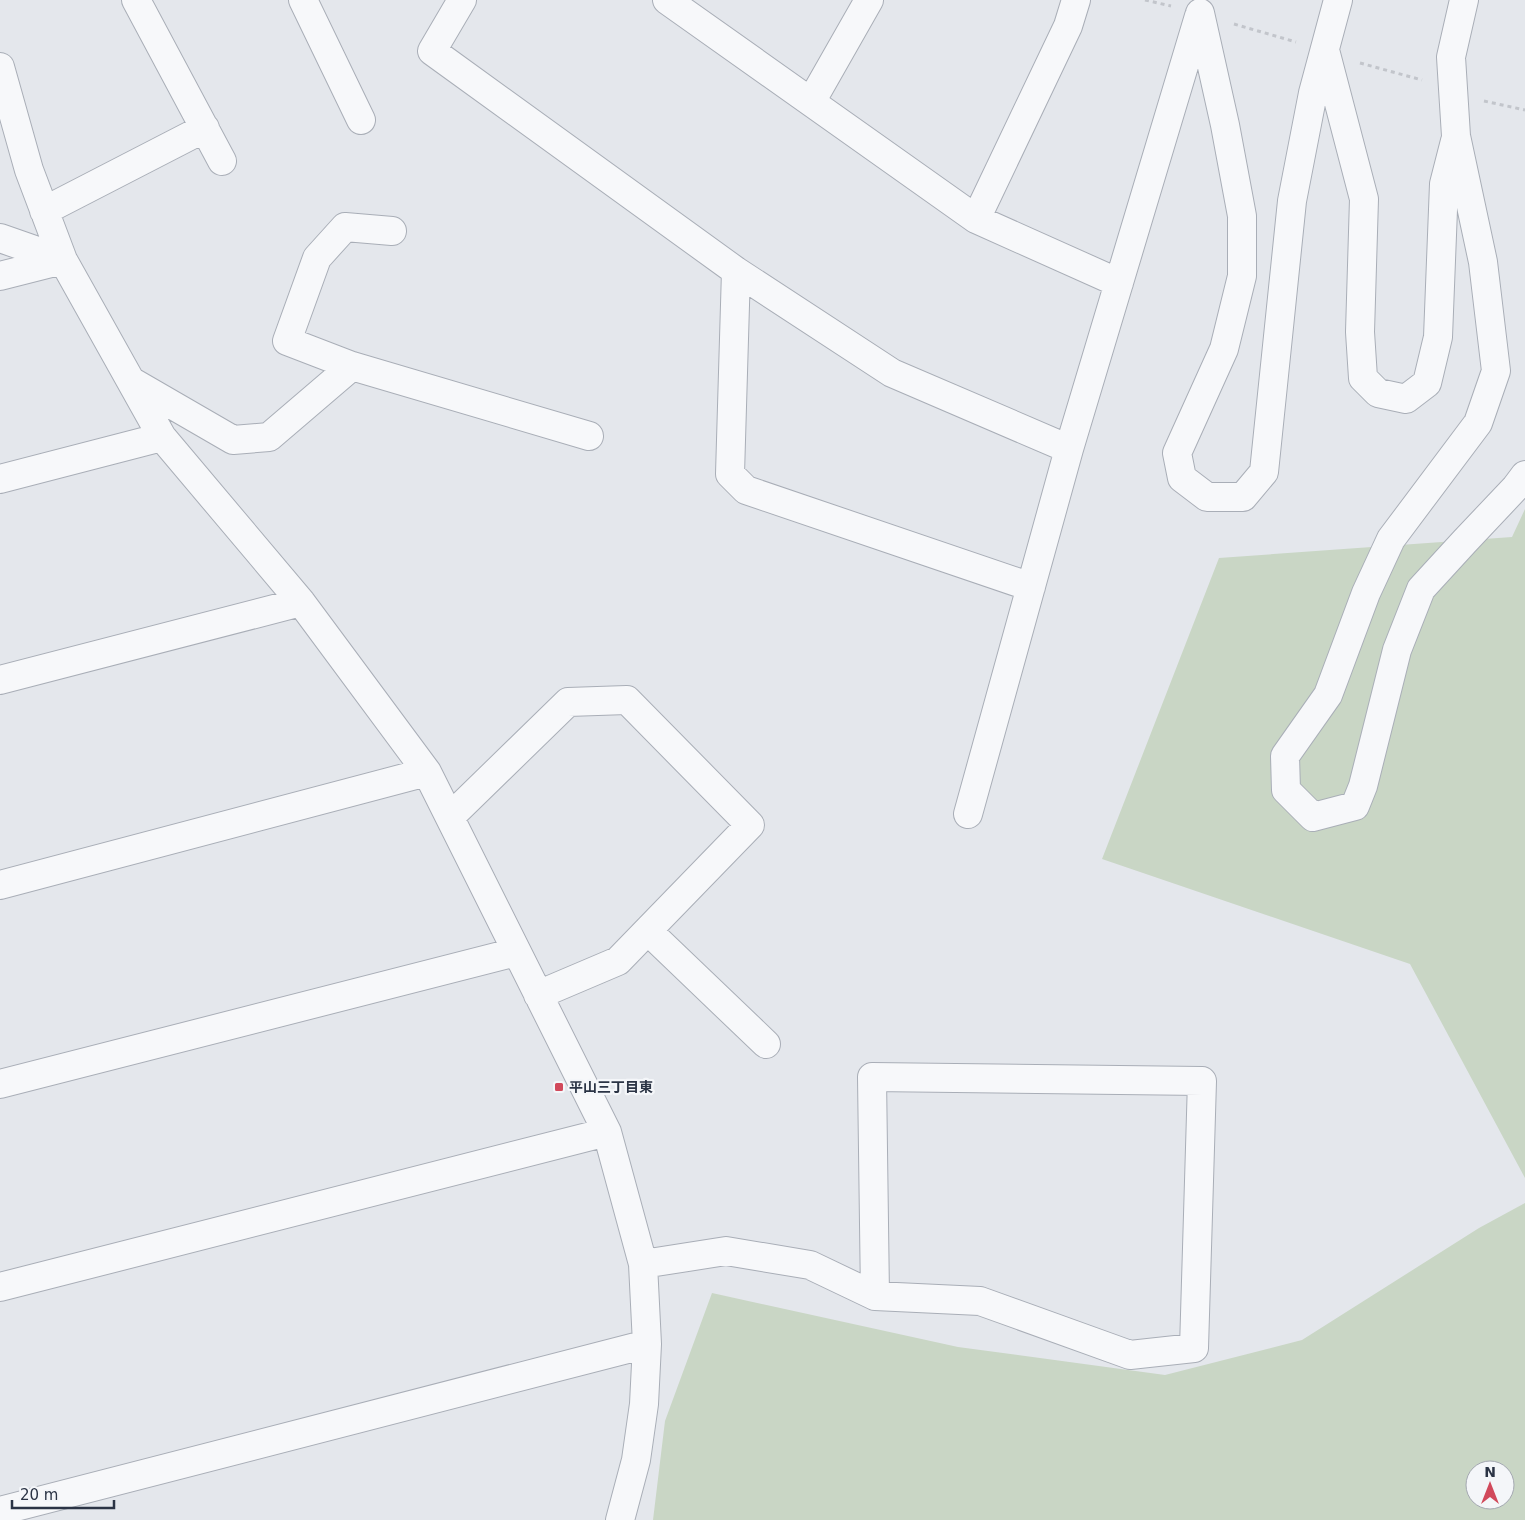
<svg xmlns="http://www.w3.org/2000/svg" width="1525" height="1520" viewBox="0 0 1525 1520" font-family="'DejaVu Sans','Noto Sans JP',sans-serif">
<style>
.green{fill:#c9d6c5;fill-rule:evenodd}
.lines{fill:none;stroke-linecap:round;stroke-linejoin:round}
.minor-casing{stroke:#a9aeb7;stroke-width:30}
.path{stroke:#c2c5cb;stroke-width:3;stroke-dasharray:4 4;stroke-linecap:butt}
.minor{stroke:#f7f8fa;stroke-width:28}
.poi-dot{fill:#d1495b;stroke:#f4f6f9;stroke-width:2}
.labels{text-anchor:middle;stroke-width:4.5;stroke-linejoin:round;paint-order:stroke}
.poi-label{font-size:14px;font-weight:bold;fill:#2b3445;stroke:#f4f6f9;text-anchor:start}
</style>
<rect width="100%" height="100%" fill="#e4e7ec"/>
<path class="green" d="M1525 509V1178L1410 964 1102 859 1219 558 1512 537Z
M1525 1203V1520H653L665 1421 712 1293 958 1347 1165 1375 1302 1340 1479 1228ZM1475 1470H1505V1500H1475Z"/>
<g class="lines">
<g class="minor-casing">
<path id="minor" d="M136 0 222 161
M303 0 361 120
M462 0 432 51 736 271 892 373 1069 449
M667 0 976 219 1119 283
M1464 0 1451 57 1456 136 1483 262 1496 371 1478 423 1391 539 1366 593 1328 695 1285 756 1286 790 1313 817 1355 806 1363 786 1397 650 1421 589 1465 541 1516 487 1525 475
M1200 13 1225 125 1242 216V276L1224 349 1177 453 1182 478 1207 497H1243L1264 472 1292 201 1313 93 1338 0
M1325 50 1364 199 1360 332 1363 378 1378 393 1406 399 1427 383 1438 337 1444 184 1455 141
M0 67 29 170 63 260 162 437 301 602 427 772 607 1132 643 1264 647 1344 644 1404 636 1460 620 1520
M811 102 869 0
M44 211 205 128
M976 219 1068 26 1076 0
M392 231 345 227 317 258 287 341 352 366 589 436
M0 238 63 260
M736 271 730 474 746 490 1031 587
M0 276 63 260
M131 381 233 440 269 437 352 366
M0 479 162 437
M0 680 301 602
M968 814 1069 449 1199 16
M450 817 568 702 627 700 750 825 618 961 538 995
M0 885 427 772
M648 931 766 1044
M0 1084 516 952
M643 1264 726 1251 810 1265 875 1296 980 1301 1130 1355 1194 1348 1202 1081 872 1077 875 1296
M0 1287 607 1132
M0 1511 647 1344"/>
</g>
<path class="path" d="M1145 0 1171 6
M1234 24 1296 42
M1360 63 1422 80
M1484 101 1525 110"/>
<use href="#minor" class="minor"/>
</g>
<rect class="poi-dot" x="554" y="1082" width="10" height="10" rx="2.5"/>
<g class="labels">
<g class="poi-label">
<text x="569" y="1092">平山三丁目東</text>
</g>
</g>
<g transform="translate(1490 1485)"><circle r="24" fill="#f4f6f9" stroke="#a4a8b1"/>
<path d="M0-4L9 19L0 12L-9 19Z" fill="#d1495b"/>
<text y="-8" font-size="14" font-weight="bold" text-anchor="middle" fill="#2b3445">N</text>
</g>
<path d="M12 1500v8h102v-8" fill="none" stroke="#2b3445" stroke-width="2.5"/>
<text x="20" y="1500" font-size="15" fill="#2b3445" stroke="#f4f6f9" stroke-width="4" paint-order="stroke">20 m</text>
</svg>
